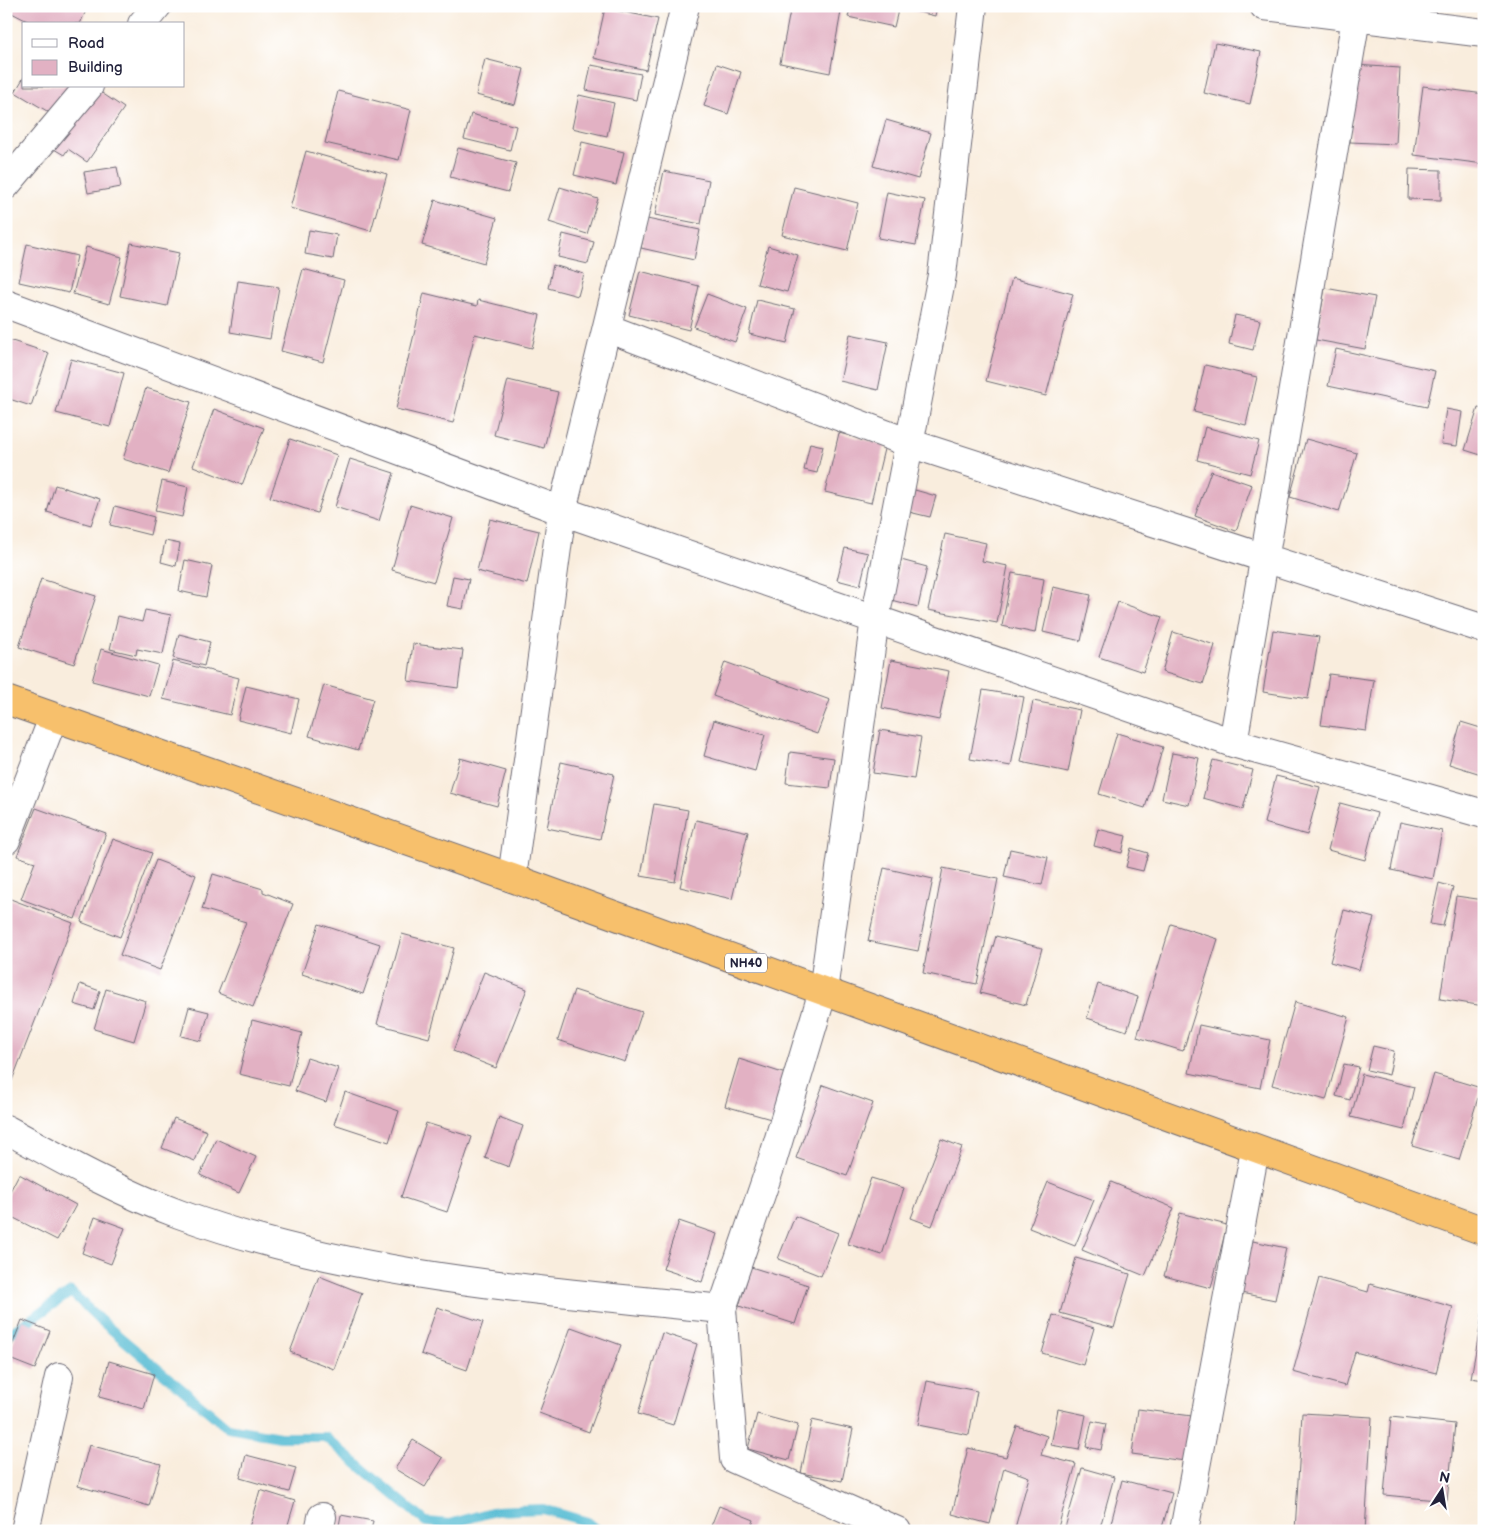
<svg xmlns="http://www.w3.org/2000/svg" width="1490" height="1537" viewBox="0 0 1490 1537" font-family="'Balsamiq Sans',sans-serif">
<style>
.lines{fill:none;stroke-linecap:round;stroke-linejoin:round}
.stream{stroke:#55bbd3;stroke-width:10}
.building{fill:#e2b1c3}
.minor-casing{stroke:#6d6974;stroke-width:30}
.highway-casing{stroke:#6d6974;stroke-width:30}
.minor{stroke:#fff;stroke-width:28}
.highway{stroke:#f7c06c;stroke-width:28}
.labels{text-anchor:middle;stroke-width:4.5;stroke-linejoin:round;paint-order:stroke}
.shield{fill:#fff;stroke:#646476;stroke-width:1}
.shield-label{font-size:12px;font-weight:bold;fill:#22223b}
</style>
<rect width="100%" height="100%" fill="#fff"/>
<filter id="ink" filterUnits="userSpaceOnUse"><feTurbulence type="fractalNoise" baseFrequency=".02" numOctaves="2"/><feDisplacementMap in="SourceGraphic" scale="10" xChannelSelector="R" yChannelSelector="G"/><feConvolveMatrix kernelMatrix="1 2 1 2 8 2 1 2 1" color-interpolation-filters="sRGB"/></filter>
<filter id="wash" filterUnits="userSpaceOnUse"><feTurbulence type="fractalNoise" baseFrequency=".0096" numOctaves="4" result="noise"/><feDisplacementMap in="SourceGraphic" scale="20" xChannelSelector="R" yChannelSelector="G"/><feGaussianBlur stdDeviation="1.12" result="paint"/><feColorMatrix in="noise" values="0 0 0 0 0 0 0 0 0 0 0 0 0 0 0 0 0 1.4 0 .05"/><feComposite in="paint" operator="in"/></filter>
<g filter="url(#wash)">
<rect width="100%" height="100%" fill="#f9eddd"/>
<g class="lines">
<path class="stream" d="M6 1336 71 1292 100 1320 228 1428 280 1437H325L426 1522 450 1524 495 1511 543 1509 588 1522 599 1531"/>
</g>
<g id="blocks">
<path class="building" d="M6 6H88L80 24H33L6 10Z
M791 6H842L830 73 780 63Z
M851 6H899L894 27 848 17Z
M906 6H937L935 16 906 9Z
M605 8 658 19 646 70 594 58Z
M1215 43 1261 52 1250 104 1204 93Z
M485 59 524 69 515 105 476 95Z
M717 64 741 72 728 114 704 106Z
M591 65 641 74 636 100 586 90Z
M1355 65 1400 68 1396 144 1350 142Z
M24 77V86H76L57 117 15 92Z
M1423 86 1484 94V164L1414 155Z
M96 89 124 108 87 162 68 149 64 155 54 149Z
M338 91 411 110 399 160 325 143Z
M579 95 614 103 607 136 572 128Z
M471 114 516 126 510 150 464 139Z
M886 120 931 133 918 179 873 166Z
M582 142 624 152 616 185 574 175Z
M458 148 516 163 508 192 450 177Z
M306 151 387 174 371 231 290 208Z
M117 167 121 187 88 193 84 172Z
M1409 169 1441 170V200L1408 199Z
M664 171 709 180 701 224 655 215Z
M560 187 598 199 587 234 549 222Z
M794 187 858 203 847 251 782 235Z
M887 192 925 200 916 245 878 238Z
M435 200 497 218 484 263 422 245Z
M647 219 700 230 694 260 641 248Z
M309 230 337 235 333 259 305 254Z
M563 234 594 242 588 264 558 257Z
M131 243 179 253 167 306 120 296Z
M27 244 77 256 69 293 19 282Z
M768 246 798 255 787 292 757 284Z
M86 247 122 257 109 304 73 294Z
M553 265 584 274 578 296 548 288Z
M303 269 344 280 323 362 281 351Z
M640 271 699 286 689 330 629 315Z
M1012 278 1073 294 1046 396 986 381Z
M238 281 279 287 270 339 230 332Z
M1325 288 1375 297 1365 349 1316 340Z
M424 293 477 306 478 300 540 315 532 348 475 334 453 423 396 409Z
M707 294 747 309 735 342 694 327Z
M757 300 795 309 787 343 749 334Z
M1235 315 1260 320 1253 350 1229 344Z
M850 334 888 342 878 390 840 381Z
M6 339 49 353 31 406 6 398Z
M1336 349 1435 371 1427 407 1328 386Z
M71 359 124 373 110 427 56 413Z
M1205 365 1257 377 1246 425 1194 412Z
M508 380 558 392 544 448 494 435Z
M146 388 191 402 168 473 123 459Z
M1478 408 1484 409V456L1465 450Z
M214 409 264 428 242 485 193 466Z
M1446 409 1462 412 1457 446 1441 444Z
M1205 427 1259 441 1250 474 1197 460Z
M839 433 885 445 871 503 825 492Z
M290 439 337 455 317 513 270 497Z
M1306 439 1357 453 1339 512 1290 497Z
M810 443 823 446 817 473 804 470Z
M350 459 394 473 379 521 335 507Z
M1211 471 1252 485 1236 531 1195 516Z
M162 481 188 487 182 517 155 511Z
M55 485 100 499 91 525 47 512Z
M915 490 936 496 930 517 909 512Z
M410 505 453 518 434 582 392 570Z
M115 506 154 517 150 535 110 525Z
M490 519 539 531 527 584 477 571Z
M945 534 986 543 982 561 1008 566 997 623 928 610Z
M165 541 180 544 176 566 161 562Z
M845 548 868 553 860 586 837 580Z
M185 560 212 566 206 597 179 591Z
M901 560 927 567 918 607 891 600Z
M1012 573 1044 579 1035 633 1002 626Z
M453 576 469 579 463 609 447 606Z
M41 579 96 596 74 664 19 647Z
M1053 587 1091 595 1081 641 1043 632Z
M1118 602 1162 617 1143 672 1099 657Z
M145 610 171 615 163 654 137 649 136 655 110 649 118 616 142 622Z
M1273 630 1319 637 1308 699 1263 692Z
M1173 632 1215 645 1203 684 1162 672Z
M179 634 210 642 204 666 173 658Z
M413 644 463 650 458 688 408 681Z
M101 649 158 665 149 696 92 681Z
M891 660 949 671 939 720 882 708Z
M173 661 239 678 230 715 163 699Z
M725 662 830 700 817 734 713 696Z
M1329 674 1374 680 1366 731 1321 725Z
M324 685 373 699 358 750 309 736Z
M246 686 299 699 291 733 238 720Z
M983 690 1024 697 1011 766 970 759Z
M1033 701 1080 710 1068 772 1021 762Z
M714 720 765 735 755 771 704 756Z
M1461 722 1484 729V775L1449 764Z
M880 730 921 737 914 779 873 773Z
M1117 733 1163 747 1145 808 1099 794Z
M790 752 834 758 830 788 786 783Z
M1172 753 1199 758 1189 805 1162 799Z
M460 758 506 771 497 806 450 793Z
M1213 760 1253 770 1243 809 1203 798Z
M561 762 614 774 600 839 547 828Z
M1276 776 1320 787 1307 835 1264 823Z
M1340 803 1377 813 1365 860 1328 850Z
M654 804 688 810 675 882 641 876Z
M36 808 106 833 75 919 21 899 35 862 17 856Z
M696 820 748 832 732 899 680 887Z
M1400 822 1442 831 1433 879 1391 870Z
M1098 829 1126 836 1122 853 1094 846Z
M113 839 152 853 120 937 81 922Z
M1131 848 1148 853 1143 871 1126 867Z
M1010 849 1048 857 1042 885 1004 877Z
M156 860 196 875 160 970 120 955Z
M884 868 933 879 918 951 868 941Z
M943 868 998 879 977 984 923 973Z
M213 874 263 889V892L293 904 253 1007 218 993 246 922 202 909Z
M1439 883 1453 887 1443 926 1430 924Z
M1456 896 1484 900V1006L1440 999Z
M8 898 73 923 6 1096V902Z
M1344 910 1374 918 1359 970 1330 962Z
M319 924 380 944 363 994 302 974Z
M1171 924 1218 939 1183 1051 1137 1037Z
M402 934 454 948 429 1038 377 1024Z
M996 936 1042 948 1026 1005 980 993Z
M484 972 527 989 496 1068 453 1051Z
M80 984 100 991 94 1010 74 1004Z
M1098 984 1138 997 1127 1031 1087 1018Z
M106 989 146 1001 134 1041 94 1029Z
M574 990 642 1012 625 1062 558 1040Z
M1295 1002 1349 1017 1326 1100 1272 1085Z
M189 1007 209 1012 201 1041 181 1036Z
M252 1020 302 1033 289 1086 239 1074Z
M1199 1025 1270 1040 1260 1088 1189 1073Z
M1373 1046 1394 1051 1389 1075 1367 1070Z
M307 1058 338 1068 326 1102 295 1091Z
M739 1059 792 1076 778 1121 725 1106Z
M1344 1064 1359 1067 1350 1100 1336 1096Z
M1362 1074 1414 1087 1404 1130 1351 1117Z
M1434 1074 1481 1088 1459 1160 1412 1146Z
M823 1085 873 1103 847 1176 796 1158Z
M345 1092 399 1111 389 1142 334 1124Z
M499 1117 523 1126 509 1167 485 1158Z
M174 1118 207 1131 195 1161 162 1148Z
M426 1123 472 1137 447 1212 401 1197Z
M216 1139 256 1157 239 1193 200 1175Z
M941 1139 962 1147 932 1226 911 1218Z
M19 1174 76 1205 57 1240 6 1214V1199Z
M871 1178 904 1188 882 1255 848 1244Z
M1048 1182 1094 1200 1075 1246 1029 1228Z
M1111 1182 1174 1208 1145 1276 1082 1250Z
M1180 1213 1227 1225 1211 1288 1164 1276Z
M795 1216 838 1233 821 1276 778 1259Z
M95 1217 125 1228 111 1264 82 1253Z
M679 1221 717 1234 702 1282 663 1269Z
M1248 1240 1286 1248 1275 1300 1236 1292Z
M1076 1258 1130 1274 1114 1328 1060 1313Z
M751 1267 808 1285 795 1324 739 1306Z
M319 1276 362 1293 334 1369 290 1352Z
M1319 1278 1368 1292 1370 1284 1453 1307 1436 1373 1355 1352 1345 1386 1293 1372Z
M437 1307 483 1322 467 1370 421 1354Z
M1483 1310H1484V1380L1471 1378Z
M1053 1315 1094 1328 1083 1365 1042 1353Z
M22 1320 50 1331 35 1369 7 1358Z
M571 1327 621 1345 589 1432 539 1413Z
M662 1333 697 1344 673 1425 638 1414Z
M109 1361 154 1374 144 1409 99 1397Z
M927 1381 977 1391 969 1435 918 1425Z
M1058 1409 1086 1415 1079 1450 1051 1445Z
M1138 1409 1192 1416 1185 1461 1132 1454Z
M1302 1413 1372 1417 1365 1531H1295Z
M757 1414 798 1425 789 1460 748 1449Z
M1391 1417 1455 1424 1447 1501 1384 1495Z
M812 1420 853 1429 842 1481 801 1473Z
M1092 1421 1106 1424 1101 1450 1086 1447Z
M1017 1426 1047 1436 1041 1455 1076 1464 1057 1531H1025L1015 1528 1029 1477 1004 1468 990 1524 952 1514 968 1448 1006 1457Z
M413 1440 443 1458 425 1487 395 1469Z
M89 1445 161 1464 149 1506 78 1486Z
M246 1455 296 1468 289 1492 240 1478Z
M1082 1468 1114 1477 1099 1531H1064Z
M1122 1480 1172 1493 1161 1531H1109Z
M260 1490 295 1501 286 1531H248Z
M719 1506 754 1520 750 1531H709Z
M341 1515 373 1521 371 1531H338Z"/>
</g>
</g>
<g filter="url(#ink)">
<use href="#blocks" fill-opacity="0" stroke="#6d6974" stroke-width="1"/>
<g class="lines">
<g class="minor-casing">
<path id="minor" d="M1264 6 1484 33
M142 24 157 6
M6 185 89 86
M6 304 562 511 1233 743 1484 814
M607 328 909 443 1484 629
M1233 743 1358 6
M6 840 53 718
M512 878 562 511 685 6
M6 1129C62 1160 119 1192 179 1214 351 1277 541 1290 722 1309
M25 1531 59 1377
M319 1531 322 1517
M897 1531 734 1459 722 1309 772 1162 823 991 875 619 942 275 973 6
M1184 1531 1255 1150"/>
</g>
<g class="highway-casing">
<path id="highway" d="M6 700 512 878 1484 1231"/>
</g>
<use href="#minor" class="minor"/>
<use href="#highway" class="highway"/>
</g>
</g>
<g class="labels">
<rect class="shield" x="725" y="953.5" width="42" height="19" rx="4"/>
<g class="shield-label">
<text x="746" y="967">NH40</text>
</g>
</g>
<rect width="1490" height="1537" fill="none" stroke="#fff" stroke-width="25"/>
<rect x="22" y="22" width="162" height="65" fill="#ffffff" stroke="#a7a7b1"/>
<rect x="32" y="39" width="25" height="8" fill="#ffffff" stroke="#a7a7b1"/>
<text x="68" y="48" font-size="15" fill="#22223b">Road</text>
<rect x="32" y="60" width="25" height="15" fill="#e2b1c3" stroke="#a7a7b1"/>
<text x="68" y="72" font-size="15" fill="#22223b">Building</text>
<g transform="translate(1442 1490) rotate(12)" stroke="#ffffff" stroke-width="4" paint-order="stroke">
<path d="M0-4L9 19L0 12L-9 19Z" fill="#22223b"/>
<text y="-8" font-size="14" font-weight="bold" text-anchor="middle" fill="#22223b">N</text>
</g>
</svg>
